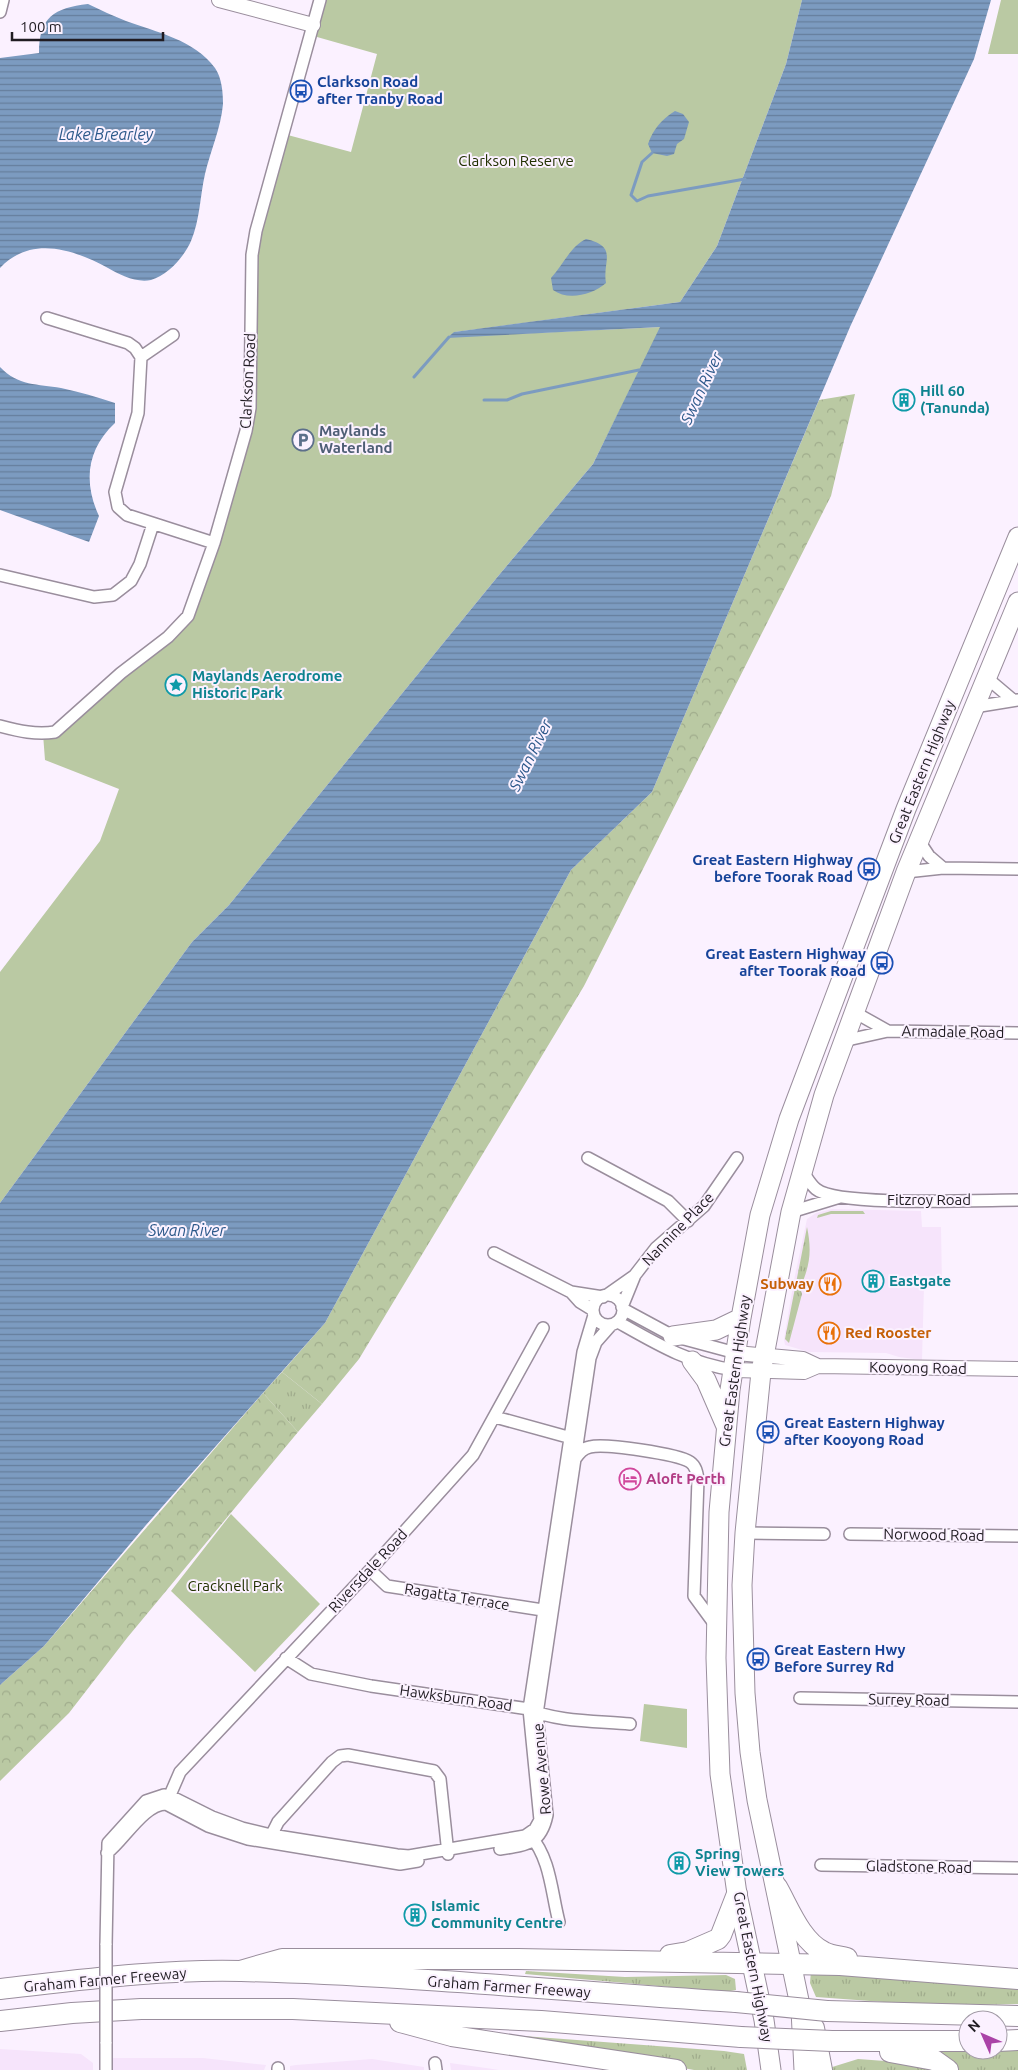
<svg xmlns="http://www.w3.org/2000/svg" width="1018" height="2070" viewBox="0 0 1018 2070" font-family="Ubuntu,sans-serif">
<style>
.built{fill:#f6e4fb}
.grass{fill:url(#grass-tufts)}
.forest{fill:url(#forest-crowns)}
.green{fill:#bac9a3}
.water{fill:url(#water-rules)}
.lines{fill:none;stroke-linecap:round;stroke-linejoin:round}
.stream{stroke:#7c9bc0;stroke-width:3}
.minor-casing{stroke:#9a8e9d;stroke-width:14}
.tertiary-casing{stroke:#9a8e9d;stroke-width:16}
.trunk-casing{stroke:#9a8e9d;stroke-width:21}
.motorway-casing{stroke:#9a8e9d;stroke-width:22}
.minor{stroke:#fff;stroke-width:11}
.tertiary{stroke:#fff;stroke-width:14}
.trunk{stroke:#fff;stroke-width:19}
.motorway{stroke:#fff;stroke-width:20}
.minor-bridge-casing{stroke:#9a8e9d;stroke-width:14;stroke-linecap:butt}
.motorway-bridge-casing{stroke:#9a8e9d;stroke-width:22;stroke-linecap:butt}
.minor-bridge{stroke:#fff;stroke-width:11}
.motorway-bridge{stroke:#fff;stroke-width:20}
.labels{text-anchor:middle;stroke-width:4;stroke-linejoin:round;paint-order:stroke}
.transit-label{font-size:15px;font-weight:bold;fill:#164399;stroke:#fbf1ff;text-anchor:start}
.park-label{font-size:15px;fill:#213000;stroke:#fbf1ff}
.street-label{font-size:15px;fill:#201c22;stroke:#fbf1ff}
.culture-label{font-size:15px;font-weight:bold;fill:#0d838f;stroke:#fbf1ff;text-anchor:start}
.service-label{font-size:15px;font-weight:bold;fill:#4e5e75;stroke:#fbf1ff;text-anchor:start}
.food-label{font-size:15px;font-weight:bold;fill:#c56008;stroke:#fbf1ff;text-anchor:end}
.hotel-label{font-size:15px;font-weight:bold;fill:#b23c85;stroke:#fbf1ff;text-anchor:start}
.water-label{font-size:16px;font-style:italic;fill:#2d598b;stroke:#fbf1ff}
</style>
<defs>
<pattern id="grass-tufts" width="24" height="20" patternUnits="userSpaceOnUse" patternTransform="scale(1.25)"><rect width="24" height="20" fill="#bac9a3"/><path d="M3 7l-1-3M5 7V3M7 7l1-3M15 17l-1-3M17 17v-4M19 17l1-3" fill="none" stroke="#a0ac8c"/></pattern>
<pattern id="forest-crowns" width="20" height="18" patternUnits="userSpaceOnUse" patternTransform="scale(1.25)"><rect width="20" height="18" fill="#bac9a3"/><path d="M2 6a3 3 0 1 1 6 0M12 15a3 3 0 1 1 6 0" fill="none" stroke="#a0ac8c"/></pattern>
<pattern id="water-rules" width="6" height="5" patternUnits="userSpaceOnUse" patternTransform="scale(1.25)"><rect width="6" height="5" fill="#7c9bc0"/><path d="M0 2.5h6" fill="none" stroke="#657e9c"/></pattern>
</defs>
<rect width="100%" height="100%" fill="#fbf1ff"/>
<path class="built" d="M832 1209 921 1211 922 1227H941L942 1285 924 1286 922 1360 899 1357 886 1353 809 1352 785 1345 784 1339 794 1280 807 1219 816 1213Z
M0 2049 81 2054 93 2063V2070H0Z
M112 2058H203L266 2065 264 2070H112Z
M372 2059 424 2067V2070H290V2066L296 2065Z
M450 2063 486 2068 499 2070H451Z"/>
<path class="grass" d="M831 1211H863L865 1214H831L817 1218 818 1215Z
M807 1227C812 1251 810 1266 800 1288L802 1294 789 1343 785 1339Z
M282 1372 322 1404 298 1432 263 1393Z
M526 1971 625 1977 726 1975 735 1979 736 1990 725 1992 525 1974Z
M811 1971 1018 1989V2004L938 2006 816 1997 810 1983Z
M510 2035 724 2051 744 2054 747 2070H694Z
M936 2050H1018V2070H956Z
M858 2059 912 2063 931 2070H830L829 2068Z"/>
<path class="forest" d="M855 394 831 496 584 986 359 1359 322 1404 282 1372 325 1323 571 870 652 792 819 400Z
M263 1393 298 1432 127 1638 69 1713 0 1781V1685L44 1646Z"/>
<path class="green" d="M320 0H802L786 64 717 246 680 302 455 332 448 337 661 327 593 464 499 575 229 905 192 942 0 1203V972L100 841 119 789 45 760 43 734 182 627 249 434 253 255 284 134 351 152 377 54 310 35Z
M1001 0H1018V54H988Z
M231 1514 320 1604 255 1672 171 1591Z
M644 1704 687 1709V1748L640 1741Z"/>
<path class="water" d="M802 0H991L974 59 850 327 652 792 571 870 325 1323 146 1525 44 1646 0 1685V1203L192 942 229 905 499 575 593 464 660 327 447 338 454 332 680 302 717 246 786 64Z
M88 4C101 10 113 16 126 21 156 32 195 40 215 68 222 78 223 93 223 104 221 128 210 152 205 174 200 196 200 220 191 241 184 257 168 275 151 280 136 283 120 275 108 268 73 249 31 235 0 268V58L39 53C39 17 54 8 88 4Z
M675 111 683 114 689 122 684 139 677 144 674 154 667 156 652 153 648 144C654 128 661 120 675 111Z
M586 239C619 247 602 261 606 283 592 295 568 301 553 290L551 278C563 265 570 247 586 239Z
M0 367C18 386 38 384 61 388 80 392 97 397 115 403V423C87 449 83 482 99 516L89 542 0 510Z"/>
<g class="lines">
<path class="stream" d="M652 153 642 162 631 195 637 201 648 196 745 179
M414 377 449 337
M484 400H507L522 394 639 370"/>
<g class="minor-casing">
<path id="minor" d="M0 12 3 0
M47 318 128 343 135 348 141 357 138 413 115 492 118 507 127 515 214 543
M141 357 173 335
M0 575 94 597 113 595 131 581 140 564 153 524
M987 678 1013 700
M974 707 1018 700
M0 726C19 731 36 735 55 732L121 673 168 637 188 616 214 543 246 431 250 408 252 255 256 231 320 0
M919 841 929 856 943 868
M906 872 943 868 1018 869
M854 1012 888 1031
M843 1041 888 1031 1018 1033
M588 1158 668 1201 688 1221
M802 1171C806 1176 810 1184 816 1189 837 1207 983 1200 1018 1200
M791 1212 840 1197
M494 1253 571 1292 580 1302 593 1310
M571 1292 603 1297
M607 1295 634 1276
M593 1310a15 15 0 1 1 30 0a15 15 0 1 1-30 0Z
M622 1307 635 1275 656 1248 704 1206 737 1158
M623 1309 673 1336 736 1353
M618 1322C657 1344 688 1363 734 1370
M495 1417 575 1439
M575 1459C579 1453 583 1448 590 1447 604 1443 678 1454 690 1462 696 1466 697 1473 698 1479L694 1596 716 1626
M745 1533 824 1534
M850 1534 1018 1536
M370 1570 387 1586 549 1611
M286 1658 311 1674 371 1686 529 1709C555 1722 600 1721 630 1724
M800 1698 1018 1702
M167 1802 180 1772 370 1570 473 1455 543 1328
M530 1835C551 1860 551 1891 559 1922
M268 1842 278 1822 332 1762 340 1756 348 1755 434 1771 440 1779 448 1854
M500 1849C527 1845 541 1844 547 1815L537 1714 590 1358 596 1342 611 1325
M107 1853C124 1840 144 1804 166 1804L208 1826 248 1839 400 1864 418 1861
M821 1865 1018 1868
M106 1945 108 1843 146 1801 164 1795 170 1796 212 1817 242 1828 271 1835 397 1855 409 1856 525 1836 535 1829 540 1820 529 1709 583 1352 594 1315
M435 2063 436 2070
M278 2068V2070
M106 2070V2042"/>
</g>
<g class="tertiary-casing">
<path id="tertiary" d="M219 0 313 25
M736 1353 803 1359 818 1366
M734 1370 804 1372 818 1366 1018 1369"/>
</g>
<g class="trunk-casing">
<path id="trunk" d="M673 1336 716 1330 741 1318
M692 1361 706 1380 726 1426
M771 2070 764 2020 737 1894 720 1774 716 1658 719 1512 730 1390 741 1318 760 1215 789 1119 906 809 1018 537
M804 2070 801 2010 757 1800 750 1752 745 1693 742 1585 745 1533 761 1372 791 1212 824 1095 906 872 1018 602"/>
</g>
<g class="motorway-casing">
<path id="motorway" d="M777 1887C789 1908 801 1941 824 1952 831 1956 840 1956 847 1958
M670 1955 688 1952 718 1939 721 1935 737 1894
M240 1971 282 1959H518L840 1965 1018 1979
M0 1989C80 1980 161 1969 241 1971 406 1975 571 1992 736 2002
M801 2010 814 2028 822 2070
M827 2011 1018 2016
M0 2021 72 2013 141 2009H293L541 2021 741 2037
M400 2022 452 2036 676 2070
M832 2041H968
M998 2041 1018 2040
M890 2052 934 2060 948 2070"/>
</g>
<use href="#minor" class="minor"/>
<use href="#tertiary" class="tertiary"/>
<use href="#trunk" class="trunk"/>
<use href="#motorway" class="motorway"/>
<g class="minor-bridge-casing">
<path id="minor-bridge" d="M106 1945V2042"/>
</g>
<g class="motorway-bridge-casing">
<path id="motorway-bridge" d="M736 2002 827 2011
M741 2037 832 2041"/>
</g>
<use href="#minor-bridge" class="minor-bridge"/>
<use href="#motorway-bridge" class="motorway-bridge"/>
</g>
<defs>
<g id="bus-ring" transform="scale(1.125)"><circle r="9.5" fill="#fbf1ff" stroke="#1a4fb4" stroke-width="1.5"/><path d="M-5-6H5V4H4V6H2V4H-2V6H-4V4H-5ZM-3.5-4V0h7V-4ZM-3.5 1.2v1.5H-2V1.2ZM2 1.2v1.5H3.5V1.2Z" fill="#1a4fb4"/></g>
<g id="building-ring" transform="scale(1.125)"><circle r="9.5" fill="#fbf1ff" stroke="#0f9aa8" stroke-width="1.5"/><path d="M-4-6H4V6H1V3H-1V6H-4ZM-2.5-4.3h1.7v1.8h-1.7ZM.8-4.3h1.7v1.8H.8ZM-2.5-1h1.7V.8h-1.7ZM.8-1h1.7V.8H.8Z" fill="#0f9aa8"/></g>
<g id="parking-ring" transform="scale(1.125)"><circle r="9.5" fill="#fbf1ff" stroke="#5c6f8a" stroke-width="1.5"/><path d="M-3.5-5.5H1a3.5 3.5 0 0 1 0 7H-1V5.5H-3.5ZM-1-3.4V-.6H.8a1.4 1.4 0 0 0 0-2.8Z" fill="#5c6f8a"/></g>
<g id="sight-ring" transform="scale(1.125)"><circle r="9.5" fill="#fbf1ff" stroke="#0f9aa8" stroke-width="1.5"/><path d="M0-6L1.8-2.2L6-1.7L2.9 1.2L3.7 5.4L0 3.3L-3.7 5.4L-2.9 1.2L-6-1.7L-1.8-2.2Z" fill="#0f9aa8"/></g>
<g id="restaurant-ring" transform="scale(1.125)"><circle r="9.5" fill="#fbf1ff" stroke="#e8710a" stroke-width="1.5"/><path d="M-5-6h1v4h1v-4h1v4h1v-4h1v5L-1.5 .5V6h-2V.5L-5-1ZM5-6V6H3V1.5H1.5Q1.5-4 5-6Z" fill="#e8710a"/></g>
<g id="hotel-ring" transform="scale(1.125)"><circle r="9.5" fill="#fbf1ff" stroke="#d1479c" stroke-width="1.5"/><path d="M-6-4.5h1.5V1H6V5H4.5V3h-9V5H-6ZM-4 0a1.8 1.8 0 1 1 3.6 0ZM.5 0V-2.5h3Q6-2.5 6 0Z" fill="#d1479c"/></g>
</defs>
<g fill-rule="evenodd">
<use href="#bus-ring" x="301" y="91"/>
<use href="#building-ring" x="904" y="400"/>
<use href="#parking-ring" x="303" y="440"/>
<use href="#sight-ring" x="176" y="685"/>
<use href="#bus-ring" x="869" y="869"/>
<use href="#bus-ring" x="882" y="963"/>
<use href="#building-ring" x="873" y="1281"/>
<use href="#restaurant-ring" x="830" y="1284"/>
<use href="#restaurant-ring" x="829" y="1333"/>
<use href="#bus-ring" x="768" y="1432"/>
<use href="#hotel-ring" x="630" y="1479"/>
<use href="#bus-ring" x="758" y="1659"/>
<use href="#building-ring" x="679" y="1863"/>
<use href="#building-ring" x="415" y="1915"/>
</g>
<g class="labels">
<g class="transit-label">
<text x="317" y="87">Clarkson Road<tspan x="317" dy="17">after Tranby Road</tspan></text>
<text x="853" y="865" text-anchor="end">Great Eastern Highway<tspan x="853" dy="17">before Toorak Road</tspan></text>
<text x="866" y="959" text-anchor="end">Great Eastern Highway<tspan x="866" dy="17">after Toorak Road</tspan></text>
<text x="784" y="1428">Great Eastern Highway<tspan x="784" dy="17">after Kooyong Road</tspan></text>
<text x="774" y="1655">Great Eastern Hwy<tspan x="774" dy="17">Before Surrey Rd</tspan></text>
</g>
<g class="park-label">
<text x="516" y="166">Clarkson Reserve</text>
<text x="235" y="1591">Cracknell Park</text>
</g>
<g class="street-label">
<text transform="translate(248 381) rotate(-87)" y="5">Clarkson Road</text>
<text transform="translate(922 772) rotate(-68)" y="5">Great Eastern Highway</text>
<text transform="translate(953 1032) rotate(1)" y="5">Armadale Road</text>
<text x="929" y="1205">Fitzroy Road</text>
<text transform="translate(678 1229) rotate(-46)" y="5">Nannine Place</text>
<text transform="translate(918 1368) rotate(1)" y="5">Kooyong Road</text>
<text transform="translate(735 1371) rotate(-82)" y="5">Great Eastern Highway</text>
<text transform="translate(934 1535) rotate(1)" y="5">Norwood Road</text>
<text transform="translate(368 1571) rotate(-47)" y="5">Riversdale Road</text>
<text transform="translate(457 1597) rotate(9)" y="5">Ragatta Terrace</text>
<text transform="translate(456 1698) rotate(8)" y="5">Hawksburn Road</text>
<text transform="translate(909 1700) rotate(1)" y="5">Surrey Road</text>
<text transform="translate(542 1769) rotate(-95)" y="5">Rowe Avenue</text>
<text transform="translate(919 1867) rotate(1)" y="5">Gladstone Road</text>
<text transform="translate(753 1967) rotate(79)" y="5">Great Eastern Highway</text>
<text transform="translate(105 1980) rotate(-5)" y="5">Graham Farmer Freeway</text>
<text transform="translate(509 1987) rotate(4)" y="5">Graham Farmer Freeway</text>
</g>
<g class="culture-label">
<text x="920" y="396">Hill 60<tspan x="920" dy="17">(Tanunda)</tspan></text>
<text x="192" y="681">Maylands Aerodrome<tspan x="192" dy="17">Historic Park</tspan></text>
<text x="889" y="1286">Eastgate</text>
<text x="695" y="1859">Spring<tspan x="695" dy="17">View Towers</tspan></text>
<text x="431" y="1911">Islamic<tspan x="431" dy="17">Community Centre</tspan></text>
</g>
<g class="service-label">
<text x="319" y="436">Maylands<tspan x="319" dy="17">Waterland</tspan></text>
</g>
<g class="food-label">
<text x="814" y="1289">Subway</text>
<text x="845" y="1338" text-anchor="start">Red Rooster</text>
</g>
<g class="hotel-label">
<text x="646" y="1484">Aloft Perth</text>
</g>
<g class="water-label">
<text x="106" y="140">Lake Brearley</text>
<text transform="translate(701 388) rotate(-65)" y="6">Swan River</text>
<text transform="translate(530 755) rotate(-64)" y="6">Swan River</text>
<text x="187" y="1236">Swan River</text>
</g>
</g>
<g transform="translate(983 2035) rotate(315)"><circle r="24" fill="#fbf1ff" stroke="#a39ca7"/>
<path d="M0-4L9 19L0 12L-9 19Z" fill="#aa43a7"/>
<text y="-8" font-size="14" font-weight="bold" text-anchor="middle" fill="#201c22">N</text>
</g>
<path d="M12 32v8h151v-8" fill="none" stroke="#201c22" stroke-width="2.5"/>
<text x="20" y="32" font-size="15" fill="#201c22" stroke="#fbf1ff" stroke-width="4" paint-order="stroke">100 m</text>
</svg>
